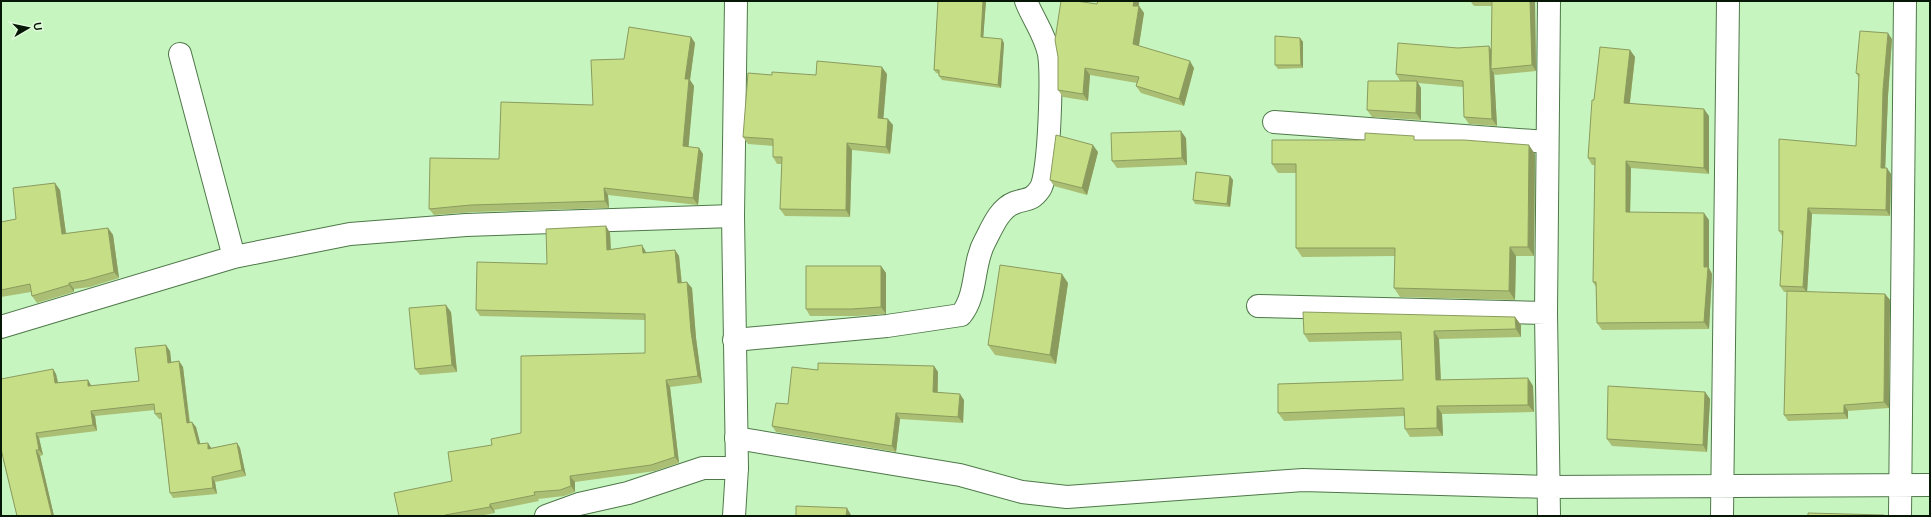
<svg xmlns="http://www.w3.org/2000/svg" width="1931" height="517" viewBox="0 0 1931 517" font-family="Raleway,sans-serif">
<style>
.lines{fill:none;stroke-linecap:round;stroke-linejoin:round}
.minor-casing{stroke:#4e7848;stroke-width:24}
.tertiary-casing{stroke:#4e7848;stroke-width:24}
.minor{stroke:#fff;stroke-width:22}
.tertiary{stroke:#fff;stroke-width:22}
.wall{fill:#aabf73}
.shaded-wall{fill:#8b9b5e}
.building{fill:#c6de86;stroke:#8b9b5e}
</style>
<rect width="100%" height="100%" fill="#c7f5c0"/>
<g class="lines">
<g class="minor-casing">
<path id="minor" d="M180 54 234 257
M1274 122 1547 142
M1258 306 1546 313
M1 327 234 257 350 234 466 225 733 216
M734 340 887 326 961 315C978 294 972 264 985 241 992 228 999 209 1014 203 1026 198 1031 202 1040 189 1050 175 1052 73 1049 54 1045 34 1033 19 1026 1
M736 438 960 475 1022 492 1067 497 1303 480 1548 487 1930 485
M546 516 579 504 628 493 703 468H737
M1549 516 1546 313 1549 1
M1722 516 1728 1
M1900 516 1905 1"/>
</g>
<g class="tertiary-casing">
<path id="tertiary" d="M734 516 737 468 733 216 736 1"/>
</g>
<use href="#minor" class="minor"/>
<use href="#tertiary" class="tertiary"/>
</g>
<path class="wall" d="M938 1H986L983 38 1004 43 1001 88 942 80 939 76V74L936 73 934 70Z
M1139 1V6L1144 13 1139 46 1194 68 1184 106 1141 93 1136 86 1137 83 1090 75 1088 101 1063 97 1058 90 1097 4Z
M1470 1H1535L1536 71 1495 75 1494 73 1497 126 1469 124 1464 117 1463 87 1418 83 1421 88V120L1372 117 1367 110 1400 81 1396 74 1458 48 1489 46 1491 51 1492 6H1474Z
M691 37 695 43 690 80 694 86 688 147 699 148 703 154 698 205 608 195 609 208 475 212 434 215 429 209 499 159 593 105 624 59Z
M1300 38 1303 42V68L1278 69 1275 65Z
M1892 39 1888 96 1885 168 1891 174 1890 216 1812 214 1807 292 1885 294 1890 300 1889 408 1848 411V419L1788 421 1784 415 1787 292H1784L1780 286 1783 237 1779 231 1856 146 1859 78 1856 73Z
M1630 50 1635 57 1630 103 1709 116V174L1631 168 1630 212 1709 220V268L1712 274 1709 329 1602 330 1597 323 1596 287 1593 282 1595 165H1592L1588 158 1594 100Z
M887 74 883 118 893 125 890 154 852 150 850 217 785 216 780 209 782 164H777L773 157V146L748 144 743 137 772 75H816Z
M1186 138 1187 165 1117 168 1112 161Z
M1417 140 1535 154 1534 256H1516L1515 300 1400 297 1394 288 1395 256 1302 257 1296 248V173H1278L1272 164Z
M1098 152 1087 195 1054 186 1050 180Z
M1230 176 1233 180 1230 207 1195 204 1193 200Z
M60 190 66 234 108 228 113 235 119 278 90 287 74 289V292L37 303 32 296 31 292 1 297V222L16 219Z
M606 226 610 233 611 249 646 252V253L675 250 679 256 682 283 692 288 696 338 702 383 670 387 679 463 655 471 575 482V492L564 496 538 499 539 501 494 510 495 513 479 516H399L452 481 492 445 521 433 645 353V320L480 316 476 310Z
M881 266 886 273V314L856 316H810L806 309Z
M1068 283 1056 364 995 355 988 345Z
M451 312 457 372 420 375 415 369Z
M1515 317 1521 325V337L1439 339 1441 380 1528 378 1533 386 1534 412 1442 414 1443 436 1410 437 1405 429 1404 416 1284 421 1278 413 1403 380 1401 340 1309 342 1304 334Z
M170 351 171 362 179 361 183 367 190 422 196 427 200 444 211 448 237 443 240 448 246 476 215 482 217 494 173 498 170 493 161 419H159L155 414V410L95 416 97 431 39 438 43 455 40 456 54 516H17L3 460 53 369 56 374 58 382 91 385 92 386 139 381Z
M934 366 938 372V392L964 400 963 423 900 419 896 452 776 432 772 426 788 404 818 370Z
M1705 392 1710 399 1707 452 1612 446 1607 439Z"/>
<path class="shaded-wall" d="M983 1H986L983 41 981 37Z
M1134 1H1139L1138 12 1133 6Z
M1530 1H1535L1536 71 1532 65Z
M1139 6 1144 13 1138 51 1133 44Z
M1888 33 1892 39 1888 96 1885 174 1881 168 1883 90Z
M691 37 695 43 690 80 694 86 688 153 683 146 685 79Z
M1300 38 1303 42V68L1301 65Z
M1002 39 1004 43 1001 88 998 85Z
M1489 46 1493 53 1491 69 1494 73 1497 126 1492 119Z
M1630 50 1635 57 1629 109 1624 103Z
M1190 61 1194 68 1184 106 1179 99Z
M882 67 887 74 883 124 878 118Z
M1085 68 1090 75 1088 101 1083 94Z
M1417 81 1421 88V120L1416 113Z
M1704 109 1709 116V174L1704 168Z
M888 119 893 125 890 154 886 147Z
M1181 131 1186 138 1187 165 1182 158Z
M847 143 852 150 850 217 846 210Z
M1093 145 1098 152 1087 195 1082 188Z
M1529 145 1535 154 1534 256 1528 247Z
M699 148 703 154 698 205 693 198Z
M1626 161 1631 168 1630 219 1626 212Z
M1887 168 1891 174 1890 216 1886 210Z
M1230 176 1233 180 1230 207 1227 204Z
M55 183 60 190 67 241 62 234Z
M604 188 608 195 609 208 605 201Z
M1808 208 1812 214 1807 293 1803 287Z
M1704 213 1709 220V268L1712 274 1709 329 1704 322Z
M606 226 610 233 611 256 607 250Z
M108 228 113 235 119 278 114 272Z
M642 245 646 252 647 259 643 253Z
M1510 247 1516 256 1515 300 1509 291Z
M675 250 679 256 682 289 678 283Z
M881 266 886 273V314L881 307Z
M1062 274 1068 283 1056 364 1050 355Z
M687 282 692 288 696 338 702 383 698 376 691 332Z
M69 283 74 289V292L69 285Z
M1885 294 1890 300 1889 408 1884 402Z
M446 305 451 312 457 372 452 365Z
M1515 317 1521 325V337L1516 329Z
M1434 331 1439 339 1441 387 1436 380Z
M166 345 170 351 172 368 168 363Z
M179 361 183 367 190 428 187 423Z
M934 366 938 372 937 398 933 392Z
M53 369 56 374 59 388 55 383Z
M1528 378 1533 386 1534 412 1528 405Z
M88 380 91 385 92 392 88 386Z
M666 380 670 387 679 463 675 457Z
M1705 392 1710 399 1707 452 1703 445Z
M960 394 964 400 963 423 958 417Z
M1844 405 1848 411V419L1844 413Z
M1437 406 1442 414 1443 436 1437 428Z
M91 411 95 416 97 431 93 425Z
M896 413 900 419 896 452 892 446Z
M192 422 196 427 202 450 198 444Z
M36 433 39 438 43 455 39 450Z
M208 443 212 449H208Z
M237 443 240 448 246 476 242 470Z
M36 450 40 456 54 516H52Z
M570 476 575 482V492L571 486Z
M212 477 215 482 217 494 213 488Z
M490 504 494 510 495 513 490 507Z
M847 508 851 515V516H846Z"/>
<path class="building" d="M938 1H983L981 37 1002 39 998 85 939 76V70H934Z
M1061 1H1076L1097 4 1098 1H1134L1133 6H1139L1133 44 1190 61 1179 99 1136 86 1139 77 1085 68 1083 94 1058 90V57L1055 40Z
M1492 1H1530L1532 65 1491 69Z
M629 27 691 37 685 79H689L683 146 699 148 693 198 604 188 605 201 471 205 429 209 430 158 499 159 501 102 593 105 591 60 624 59Z
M1860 31 1888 33 1883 90 1881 168H1887L1886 210 1808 208 1803 287 1780 286 1783 231H1779V139L1856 146 1859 74 1856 73Z
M1275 36 1300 38 1301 65H1275Z
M1398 43 1458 48 1489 46 1492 119 1464 117 1463 81 1396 74Z
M1600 47 1630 50 1624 103 1704 109V168L1626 161V212L1704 213V267H1708L1704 322 1597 323 1596 282H1593L1595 158H1588L1592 100H1594Z
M817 61 882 67 878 118 888 119 886 147 847 143 846 210 780 209 782 157H773V139L743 137 748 73 772 75V72L816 75Z
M1368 81H1417L1416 113 1367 110Z
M1181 131 1182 158 1112 161 1111 133Z
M1365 133 1414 136V140H1464L1529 145 1528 247H1510L1509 291 1394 288 1395 248H1296V164H1272V140H1365Z
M1056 135 1093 145 1082 188 1050 180Z
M1196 172 1230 176 1227 204 1193 200Z
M55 183 62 234 108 228 114 272 86 280 69 283V285L32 296 30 284 1 290V222L16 219 13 188Z
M606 226 607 250 642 245 643 253 675 250 678 283 687 282 691 332 698 376 666 380 675 457 651 465 570 476 571 486 560 490 534 492 535 495 490 504V507L445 515V516H399L394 493 452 481 448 452 492 445 491 439 521 433V356L645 353V314L476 310 477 262 547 264 546 229Z
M1000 265 1062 274 1050 355 988 345Z
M806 266H881V307L852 309H806Z
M1787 291 1885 294 1884 402 1844 405V413L1784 415Z
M446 305 452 365 415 369 409 308Z
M1303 312 1515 317 1516 329 1434 331 1436 380 1528 378V405L1437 406V428L1405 429 1404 408 1278 413V384L1403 380 1401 332 1304 334Z
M166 345 168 363 179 361 187 423 192 422 198 444 208 443V449L237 443 242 470 212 477 213 488 170 493 161 413 155 414 154 404 91 411 93 425 36 433 39 450H36L52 516H17L1 449V379L53 369 55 383 88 380V386L139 381 135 348Z
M818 363 934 366 933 392 960 394 958 417 896 413 892 446 772 426 776 403 788 404 792 367 818 370Z
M1608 386 1705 392 1703 445 1607 439Z
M796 506 847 508 846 516H796Z
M1808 513 1884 515V516H1808Z"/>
<rect width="1931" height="517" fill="none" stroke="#071705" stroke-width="4"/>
<g transform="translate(28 28) rotate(81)" stroke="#e1fcdc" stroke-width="3" paint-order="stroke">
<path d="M0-3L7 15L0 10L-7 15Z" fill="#071705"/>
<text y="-6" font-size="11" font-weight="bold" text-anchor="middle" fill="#071705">U</text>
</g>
</svg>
